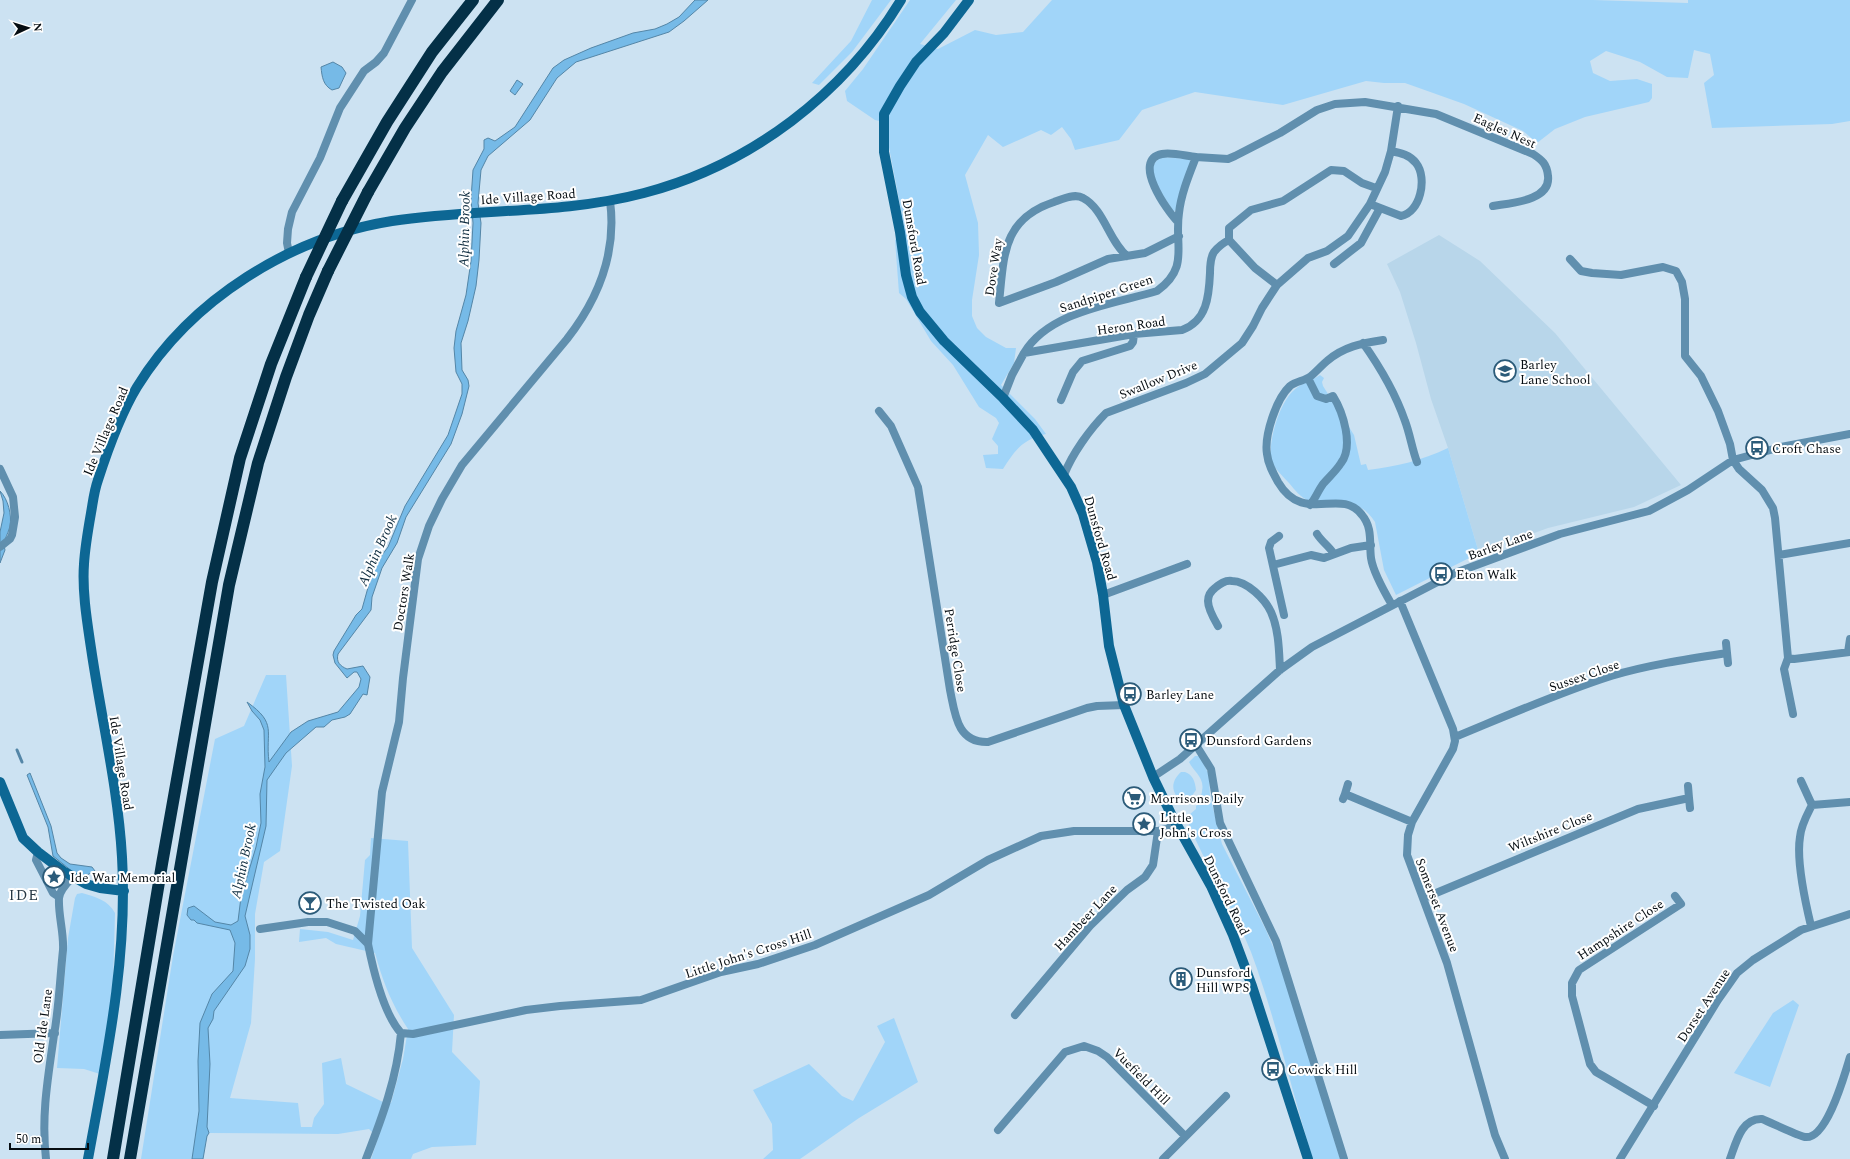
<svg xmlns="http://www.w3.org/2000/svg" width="1850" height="1159" viewBox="0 0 1850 1159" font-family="Spectral,serif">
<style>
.built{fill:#b8d6ea}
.green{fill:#a1d5f9}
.water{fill:#76bae7;stroke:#5486a7}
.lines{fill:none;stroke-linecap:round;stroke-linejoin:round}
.stream{stroke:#5486a7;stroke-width:3}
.street{stroke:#608fae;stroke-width:8}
.secondary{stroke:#0d6794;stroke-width:10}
.highway{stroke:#043047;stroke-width:12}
.highway-bridge{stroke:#043047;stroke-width:12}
.labels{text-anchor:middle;stroke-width:4;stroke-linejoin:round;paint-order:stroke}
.street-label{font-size:13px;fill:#060d12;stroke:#fff}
.poi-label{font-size:13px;fill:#060d12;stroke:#fff;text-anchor:start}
.water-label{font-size:14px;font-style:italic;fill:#0e2c3f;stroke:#fff}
.quarter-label{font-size:15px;letter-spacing:1px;fill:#243643;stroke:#fff}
</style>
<rect width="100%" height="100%" fill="#cce2f2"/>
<path class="built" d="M1439 235 1480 261 1555 333 1681 485 1634 507 1548 528 1479 553 1448 448 1431 399 1416 343 1400 292 1387 264Z"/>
<path class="green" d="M872 0H891L852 52 819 85 812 83 851 41Z
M910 0H956L920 44 938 49 975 30 996 35 1023 32 1052 0H1593L1688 3V0H1850V121L1832 124 1712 128 1704 83 1714 75 1710 54 1694 50 1688 78 1667 77 1640 62 1606 51 1590 61 1593 73 1610 81 1637 79 1652 84V98L1649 102 1585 117 1555 129 1537 143 1523 131 1464 104 1405 83H1384L1366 81 1283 105 1195 92 1142 110 1119 140 1075 150 1071 139 1062 127 1051 135 1041 130 1003 147 988 135 965 175 978 223 979 255 972 300V316L977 328 986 337 1006 348H1016L1014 363 1001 385 1035 419 1046 434C1023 439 1015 450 1003 469L986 468 983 455 998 454V446L992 439 999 423 996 418 979 407 953 365 931 341 906 299 899 293 895 240 905 231 888 142 889 123 875 120 847 101 845 91 863 69Z
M1162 157 1189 159 1191 162 1176 209 1174 212C1166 198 1139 168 1162 157Z
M1320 375 1324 378 1322 382 1323 386 1354 435 1361 465 1366 464 1368 470C1397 466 1421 461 1448 448L1479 553 1396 595 1384 570 1375 522C1362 502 1346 501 1325 501 1320 501 1314 502 1309 501 1301 498 1294 489 1289 483 1283 476 1275 470 1272 461 1267 444 1279 405 1292 392 1299 384 1311 381 1320 375Z
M266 675H286L292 766 280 851 264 862 255 914V959L251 1023 230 1098 298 1103 301 1127H312L314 1118 324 1104 322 1063 341 1058 346 1084 383 1102 391 1103 403 1059 408 1029C391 1003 383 982 375 953L336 944 326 938 299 942 300 929 328 932 353 940 360 916 365 860 370 855 371 838 408 841 412 948 454 1015 452 1052 480 1081 476 1145 432 1147 413 1154 411 1159H371L378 1138 369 1129 338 1134 209 1133 196 1159H141L173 956 215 739 244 726Z
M1195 756H1200L1209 775 1210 796 1222 844 1266 930 1280 963 1340 1159H1313C1291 1090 1276 1019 1251 952 1233 906 1205 865 1187 820L1189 815 1196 809V806L1199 803C1198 798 1202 796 1202 791 1205 778 1194 772 1189 762Z
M1181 772H1185C1193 775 1195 781 1196 790L1189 800 1183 803C1172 794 1169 783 1181 772Z
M82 893C96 897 108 900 115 913L113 985 100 1074 84 1069 57 1068 68 938 75 898 77 894Z
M1793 1000 1799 1005 1770 1087 1734 1073 1773 1013Z
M894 1018 918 1082 859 1118 800 1159H763L773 1150 772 1124 753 1090 809 1064 842 1096 853 1101 885 1042 877 1026Z"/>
<path class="water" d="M695 0H708L684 21 669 32 576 62 557 78 530 120 488 156 481 170 478 203 481 223 479 260 476 286 468 321 461 343 462 370 468 380 469 386 462 414 451 444 406 517 397 543 382 568 372 597 371 610 338 654C336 662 340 666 347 669L363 666 370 677 367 695 363 694 350 714 345 717 332 720 324 727H316L286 753 267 780 266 826 245 916 250 935V949L245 966 214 1011 213 1019 208 1028 210 1064 207 1127 209 1133 207 1136 203 1159H192L199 1111 198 1061 200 1023 212 994 233 971 235 943 230 930 197 923 194 920H191L187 915 188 908 194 906 215 922 231 925 238 921 241 897 256 847 261 823 260 794 265 767 264 730 260 720 252 711 247 702C278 724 265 731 269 762L291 732 308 721 338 712 359 687 361 679 357 672H354L347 678 335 663 333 655 334 651 356 615 362 609 374 566 388 547 405 506 448 435 462 394V384L456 372 454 348 456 331 466 295 471 261 473 223 471 199 473 170 484 149V140L488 138 495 141 515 127 553 68 564 60 591 48 633 33 655 29 667 24 679 17Z
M333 62 342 67 346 73 339 88 332 90C323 85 322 77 321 67Z
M517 80 523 84 515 95 510 91Z
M0 491C8 499 12 515 10 526 8 535 2 541 5 550L0 563V532L4 513 3 501Z
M30 773 51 826 57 853 61 858 70 864 92 867 95 871 87 875 78 876 53 856 48 827 27 775Z"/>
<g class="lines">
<path class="stream" d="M17 750 22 762"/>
<path class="street" d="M610 201C617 253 599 298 567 339L462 465 442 499 429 526 418 559 403 678 399 722 382 792 368 944C373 969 384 1014 401 1033L413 1034 526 1010 560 1006 641 1000 721 972 758 964 815 945 929 895 988 860 1041 836 1074 831H1158L1167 829 1176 823
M1370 204 1401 216C1420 213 1428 178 1416 163 1410 155 1401 153 1391 151
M1178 222C1167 211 1131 160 1162 154 1172 152 1186 156 1196 157
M1229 240V228L1251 210 1283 201 1331 170 1344 171 1362 183 1376 188
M1229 240 1255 268 1277 285
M289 253 287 243 288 229 292 212 320 158 340 108 364 71 376 62 384 53 412 0
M1127 256C1109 241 1104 209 1083 198 1075 193 1062 199 1054 202 1002 219 1004 256 999 303L1056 282 1108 259 1145 253 1179 236
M1570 259 1581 271 1592 273 1621 275 1663 267 1676 271 1682 282 1685 299V356L1701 376 1718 411 1730 444 1733 460 1739 469 1762 490 1773 508 1775 518 1788 658 1784 669 1793 714
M1334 264 1361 243 1380 208
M1383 340C1362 343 1343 347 1327 361 1321 366 1317 371 1311 376 1305 381 1296 381 1290 386 1276 399 1264 436 1267 454 1268 464 1273 473 1278 482 1304 526 1340 486 1362 515 1373 528 1369 543 1371 558 1373 572 1385 593 1392 605
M1363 343C1380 367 1395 392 1405 421 1410 434 1412 449 1417 462
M1024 353C1049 311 1114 304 1157 291 1190 267 1174 246 1179 213 1181 194 1189 175 1196 157L1228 159 1235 156 1280 133 1317 110 1335 104 1365 102 1436 114 1533 154C1542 160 1547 164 1548 176 1551 201 1510 203 1493 206
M1308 378 1317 396 1326 399 1333 396C1343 412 1354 446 1341 463 1336 471 1329 477 1323 484 1318 491 1315 499 1310 505
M1003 398 1012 375 1024 353 1134 334 1182 330C1207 321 1209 296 1210 273 1210 266 1210 258 1214 252 1218 247 1223 243 1229 240
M1061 400 1073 372 1082 361 1130 346 1133 342 1134 334
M879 411 891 426 918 487 950 690C955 714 957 743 988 742L1087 708 1097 706 1124 705
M0 469 13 497 15 517 12 535 10 539 0 547
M1064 475C1072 454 1090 429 1106 413L1186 383 1205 374 1242 343 1253 326 1262 308 1277 285 1308 258 1327 251 1348 236 1370 204 1385 172 1391 151 1398 106
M1317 534C1322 542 1329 546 1334 554
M1279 536 1271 542 1269 548 1284 615
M1779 555 1850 543
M1273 565 1311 555 1324 558 1351 548 1371 545
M1103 595 1187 564
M1400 601 1453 729 1455 741 1453 749 1412 822 1408 835 1407 855 1447 963 1495 1135 1505 1159
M1218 626C1214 619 1208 609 1208 601 1208 595 1211 591 1215 588 1220 584 1225 580 1232 581 1247 581 1265 599 1271 612 1279 630 1279 651 1280 670
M1848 652 1850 639
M1727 653 1728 663
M1788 658 1794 659 1850 652
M1455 737C1506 716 1558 693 1611 676 1648 665 1688 659 1727 653L1726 643
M1196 745 1211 769 1220 823 1276 941 1344 1159
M1153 777 1180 759 1280 670 1312 647 1455 573 1560 534 1649 511 1688 490 1733 460 1781 447 1850 434
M1801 781 1812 805
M1345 794 1348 784
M1689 798 1690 808
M1343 799 1345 794 1412 822
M38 852 36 860 53 893 59 897
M1424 898 1638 809 1689 798 1688 786
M1811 926C1805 901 1796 861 1800 837 1801 825 1807 815 1812 805L1850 802
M260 929 308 922H327L355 931 368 944
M1015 1015 1090 926 1127 890 1145 877 1153 865 1158 831
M0 1035 55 1033
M1654 1106 1603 1076 1596 1072 1590 1064 1572 996V983L1579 970 1681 904 1675 896
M998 1130 1065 1052 1084 1046 1098 1051 1107 1057 1185 1136
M46 1159C41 1116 48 1077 54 1035 59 1007 60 978 63 950 64 932 58 915 59 898 60 890 67 883 72 878
M366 1159C382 1118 397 1078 401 1033
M1163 1159 1226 1096
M1620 1159 1718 1000 1737 973 1753 960 1801 930 1850 914
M1730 1159C1736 1143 1741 1118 1762 1119 1772 1123 1796 1135 1805 1137 1827 1140 1845 1073 1850 1057"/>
<path class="secondary" d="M969 0 944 33 916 62 900 86 884 114V152L900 232 906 275 912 297 920 312 944 341 1003 398 1033 430 1071 487 1083 514 1097 562 1103 595 1109 646 1124 705 1153 777 1173 818 1211 886 1233 935 1252 986 1308 1159
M0 782 23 838 38 852 63 871 86 884 100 888 124 891
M88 1159C106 1060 128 959 122 857 118 787 101 717 91 648 87 621 82 591 84 564 85 547 88 530 91 513 93 502 94 491 98 480 108 449 120 415 137 387 191 299 291 237 392 221 476 208 561 215 644 193 751 165 844 94 901 0"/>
<path class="highway" d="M368 192 405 128 442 72 498 0
M342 201 387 122 432 52 473 0
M113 1159 162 864 212 582 240 458 271 364 306 277
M130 1159 229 585 258 463 286 377 309 315 328 271"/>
<path class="highway-bridge" d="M328 271 368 192
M306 277 342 201"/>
</g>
<defs>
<g id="school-ring" transform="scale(1.15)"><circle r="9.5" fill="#fff" stroke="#2b5b79" stroke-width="1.5"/><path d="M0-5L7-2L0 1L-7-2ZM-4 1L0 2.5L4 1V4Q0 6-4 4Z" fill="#2b5b79"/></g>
<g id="bus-ring" transform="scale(1.15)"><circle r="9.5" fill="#fff" stroke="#2b5b79" stroke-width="1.5"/><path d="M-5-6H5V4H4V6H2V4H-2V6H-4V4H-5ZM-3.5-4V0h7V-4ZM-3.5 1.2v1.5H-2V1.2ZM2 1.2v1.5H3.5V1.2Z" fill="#2b5b79"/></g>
<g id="supermarket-ring" transform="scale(1.15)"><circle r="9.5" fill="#fff" stroke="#2b5b79" stroke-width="1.5"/><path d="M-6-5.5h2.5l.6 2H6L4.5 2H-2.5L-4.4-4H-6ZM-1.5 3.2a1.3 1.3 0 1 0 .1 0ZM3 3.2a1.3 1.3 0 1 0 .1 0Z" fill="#2b5b79"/></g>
<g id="sight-ring" transform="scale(1.15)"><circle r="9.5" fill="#fff" stroke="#2b5b79" stroke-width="1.5"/><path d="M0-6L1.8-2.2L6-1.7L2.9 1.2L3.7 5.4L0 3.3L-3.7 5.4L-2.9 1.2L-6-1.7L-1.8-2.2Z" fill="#2b5b79"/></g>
<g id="bar-ring" transform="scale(1.15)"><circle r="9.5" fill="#fff" stroke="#2b5b79" stroke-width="1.5"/><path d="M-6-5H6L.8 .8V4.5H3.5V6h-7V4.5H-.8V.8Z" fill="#2b5b79"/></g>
<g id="building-ring" transform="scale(1.15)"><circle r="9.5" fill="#fff" stroke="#2b5b79" stroke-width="1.5"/><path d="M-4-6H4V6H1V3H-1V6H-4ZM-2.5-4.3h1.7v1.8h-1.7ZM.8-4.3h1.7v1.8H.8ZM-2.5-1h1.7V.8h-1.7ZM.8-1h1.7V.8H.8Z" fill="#2b5b79"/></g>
</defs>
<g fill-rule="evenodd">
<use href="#school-ring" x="1505" y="371"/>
<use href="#bus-ring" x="1757" y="448"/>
<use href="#bus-ring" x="1441" y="574"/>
<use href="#bus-ring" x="1130" y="694"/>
<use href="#bus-ring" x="1191" y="740"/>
<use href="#supermarket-ring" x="1134" y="798"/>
<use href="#sight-ring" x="1144" y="824"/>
<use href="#sight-ring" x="54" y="877"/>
<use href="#bar-ring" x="310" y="903"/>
<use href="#building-ring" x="1181" y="979"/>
<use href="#bus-ring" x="1273" y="1069"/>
</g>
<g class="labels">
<g class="street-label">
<text transform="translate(1505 130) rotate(24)" y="5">Eagles Nest</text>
<text transform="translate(528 196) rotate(-4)" y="5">Ide Village Road</text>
<text transform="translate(915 242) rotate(80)" y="5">Dunsford Road</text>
<text transform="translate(993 267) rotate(-81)" y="5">Dove Way</text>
<text transform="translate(1106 293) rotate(-18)" y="5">Sandpiper Green</text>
<text transform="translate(1131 325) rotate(-8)" y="5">Heron Road</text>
<text transform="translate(1158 379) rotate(-22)" y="5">Swallow Drive</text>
<text transform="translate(105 431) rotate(-67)" y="5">Ide Village Road</text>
<text transform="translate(1101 538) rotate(74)" y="5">Dunsford Road</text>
<text transform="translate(1500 544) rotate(-20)" y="5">Barley Lane</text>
<text transform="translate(403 592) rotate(-81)" y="5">Doctors Walk</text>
<text transform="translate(956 650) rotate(81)" y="5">Perridge Close</text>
<text transform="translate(1584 675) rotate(-19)" y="5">Sussex Close</text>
<text transform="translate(122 763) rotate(81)" y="5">Ide Village Road</text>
<text transform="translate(1550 831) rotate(-22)" y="5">Wiltshire Close</text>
<text transform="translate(1227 895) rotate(64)" y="5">Dunsford Road</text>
<text transform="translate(1438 905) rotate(69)" y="5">Somerset Avenue</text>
<text transform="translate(1085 917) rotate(-47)" y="5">Hambeer Lane</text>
<text transform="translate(1620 929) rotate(-33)" y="5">Hampshire Close</text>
<text transform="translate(748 953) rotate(-18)" y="5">Little John's Cross Hill</text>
<text transform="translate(1703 1005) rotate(-57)" y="5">Dorset Avenue</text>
<text transform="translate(42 1026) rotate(-82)" y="5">Old Ide Lane</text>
<text transform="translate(1142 1076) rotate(45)" y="5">Vuefield Hill</text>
</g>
<g class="poi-label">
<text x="1520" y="369">Barley<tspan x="1520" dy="15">Lane School</tspan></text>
<text x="1772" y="453">Croft Chase</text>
<text x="1456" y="579">Eton Walk</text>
<text x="1146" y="699">Barley Lane</text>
<text x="1206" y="745">Dunsford Gardens</text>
<text x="1150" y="803">Morrisons Daily</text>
<text x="1160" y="822">Little<tspan x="1160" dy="15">John's Cross</tspan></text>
<text x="70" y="882">Ide War Memorial</text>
<text x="326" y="908">The Twisted Oak</text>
<text x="1196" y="977">Dunsford<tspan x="1196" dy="15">Hill WPS</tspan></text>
<text x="1288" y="1074">Cowick Hill</text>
</g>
<g class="water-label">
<text transform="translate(464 229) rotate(-89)" y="5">Alphin Brook</text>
<text transform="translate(377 550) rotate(-66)" y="5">Alphin Brook</text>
<text transform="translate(243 861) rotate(-78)" y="5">Alphin Brook</text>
</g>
<g class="quarter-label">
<text x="24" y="900">IDE</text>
</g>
</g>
<g transform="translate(28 28) rotate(86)" stroke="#ffffff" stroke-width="3" paint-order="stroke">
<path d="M0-3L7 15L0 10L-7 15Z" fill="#060d12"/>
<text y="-6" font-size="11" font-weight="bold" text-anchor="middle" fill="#060d12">N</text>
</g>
<path d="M10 1143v6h78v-6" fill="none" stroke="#060d12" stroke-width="2"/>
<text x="16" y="1143" font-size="12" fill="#060d12" stroke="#ffffff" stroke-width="3" paint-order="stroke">50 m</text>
</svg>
